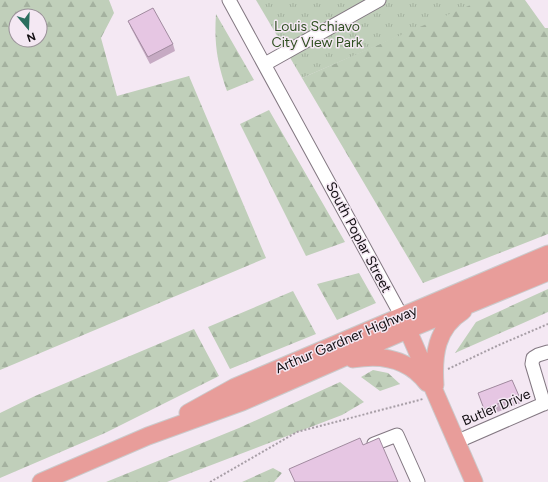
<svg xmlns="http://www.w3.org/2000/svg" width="548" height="482" viewBox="0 0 548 482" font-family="Figtree,sans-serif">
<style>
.forest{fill:url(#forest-firs);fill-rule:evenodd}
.park{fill:url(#park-tufts)}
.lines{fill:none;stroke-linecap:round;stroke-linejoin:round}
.minor-casing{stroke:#837882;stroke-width:15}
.major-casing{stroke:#cbcacb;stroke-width:19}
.path{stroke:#a79ea6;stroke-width:2;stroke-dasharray:2 2;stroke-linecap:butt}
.minor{stroke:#fff;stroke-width:13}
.major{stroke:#e89d9a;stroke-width:17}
.wall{fill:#c6aac3}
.building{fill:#e6c6e3;stroke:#a18b9f}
.labels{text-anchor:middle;stroke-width:3;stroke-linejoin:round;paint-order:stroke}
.park-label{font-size:14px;fill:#2f4f21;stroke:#f4e8f3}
.street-label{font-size:14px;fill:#120e12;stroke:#f4e8f3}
</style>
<defs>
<pattern id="forest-firs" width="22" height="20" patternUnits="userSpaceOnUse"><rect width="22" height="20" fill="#c0cfba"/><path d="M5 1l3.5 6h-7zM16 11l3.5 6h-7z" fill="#a4b19f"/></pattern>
<pattern id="park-tufts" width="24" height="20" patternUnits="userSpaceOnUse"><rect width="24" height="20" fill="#c0cfba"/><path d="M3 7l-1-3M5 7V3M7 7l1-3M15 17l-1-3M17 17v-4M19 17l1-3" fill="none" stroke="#a4b19f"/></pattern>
</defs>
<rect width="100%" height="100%" fill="#f4e8f3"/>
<path class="forest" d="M0 0H109L114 13 101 38 117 96 189 76 266 258 0 370ZM16 16H40V40H16Z
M479 0H525L545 28H548V234L423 283 302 78Z
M216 14 254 80 227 91C217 63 214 43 216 14Z
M269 110 345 242 306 256 240 124Z
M359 273 376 303 337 320 317 284Z
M548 289V312L455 353 476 322Z
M293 291 316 334 230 369 208 327Z
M194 329 219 376 105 433 0 478V413L35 396Z
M373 370 388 373 400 384 380 391 361 377Z
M340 382 364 402 342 415 167 482H106L239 428Z
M273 468 282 473 274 482H242Z"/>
<path class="park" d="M256 0H482L302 78Z"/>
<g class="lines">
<g class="minor-casing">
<path id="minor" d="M229 0 401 315
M265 64 379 0
M544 404 532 364 533 358 538 355 548 352
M456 442 548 402
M375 450 374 444 397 435 418 482"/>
</g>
<g class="major-casing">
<path id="major" d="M403 319 474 482
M353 359C381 354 409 359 427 383
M435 385C433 355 436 328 463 311
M188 413 235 387 548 254
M41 482 148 436 242 402 407 330 548 272"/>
</g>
<path class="path" d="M448 369 499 345 548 324
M210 482 297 432 423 399"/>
<use href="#minor" class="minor"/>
<use href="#major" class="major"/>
</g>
<path class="wall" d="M128 21 173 44 175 51 150 64 131 28Z
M512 380 521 403 487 416 478 393Z"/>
<path class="building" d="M153 8 173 44 148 57 128 21Z
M512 380 519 396 484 409 478 393Z
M360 438 363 445 379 438 398 482H295L289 469Z"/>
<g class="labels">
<g class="park-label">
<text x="317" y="31">Louis Schiavo<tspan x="317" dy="16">City View Park</tspan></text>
</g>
<g class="street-label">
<text transform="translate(359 237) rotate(62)" y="5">South Poplar Street</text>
<text transform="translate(346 339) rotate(-23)" y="5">Arthur Gardner Highway</text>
<text transform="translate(496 407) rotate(-23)" y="5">Butler Drive</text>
</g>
</g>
<g transform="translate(28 28) rotate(161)"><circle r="19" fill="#f4e8f3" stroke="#9a9199"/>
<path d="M0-3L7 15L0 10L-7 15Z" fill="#2b6e5f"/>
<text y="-6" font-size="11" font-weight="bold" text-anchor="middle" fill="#120e12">N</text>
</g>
</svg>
